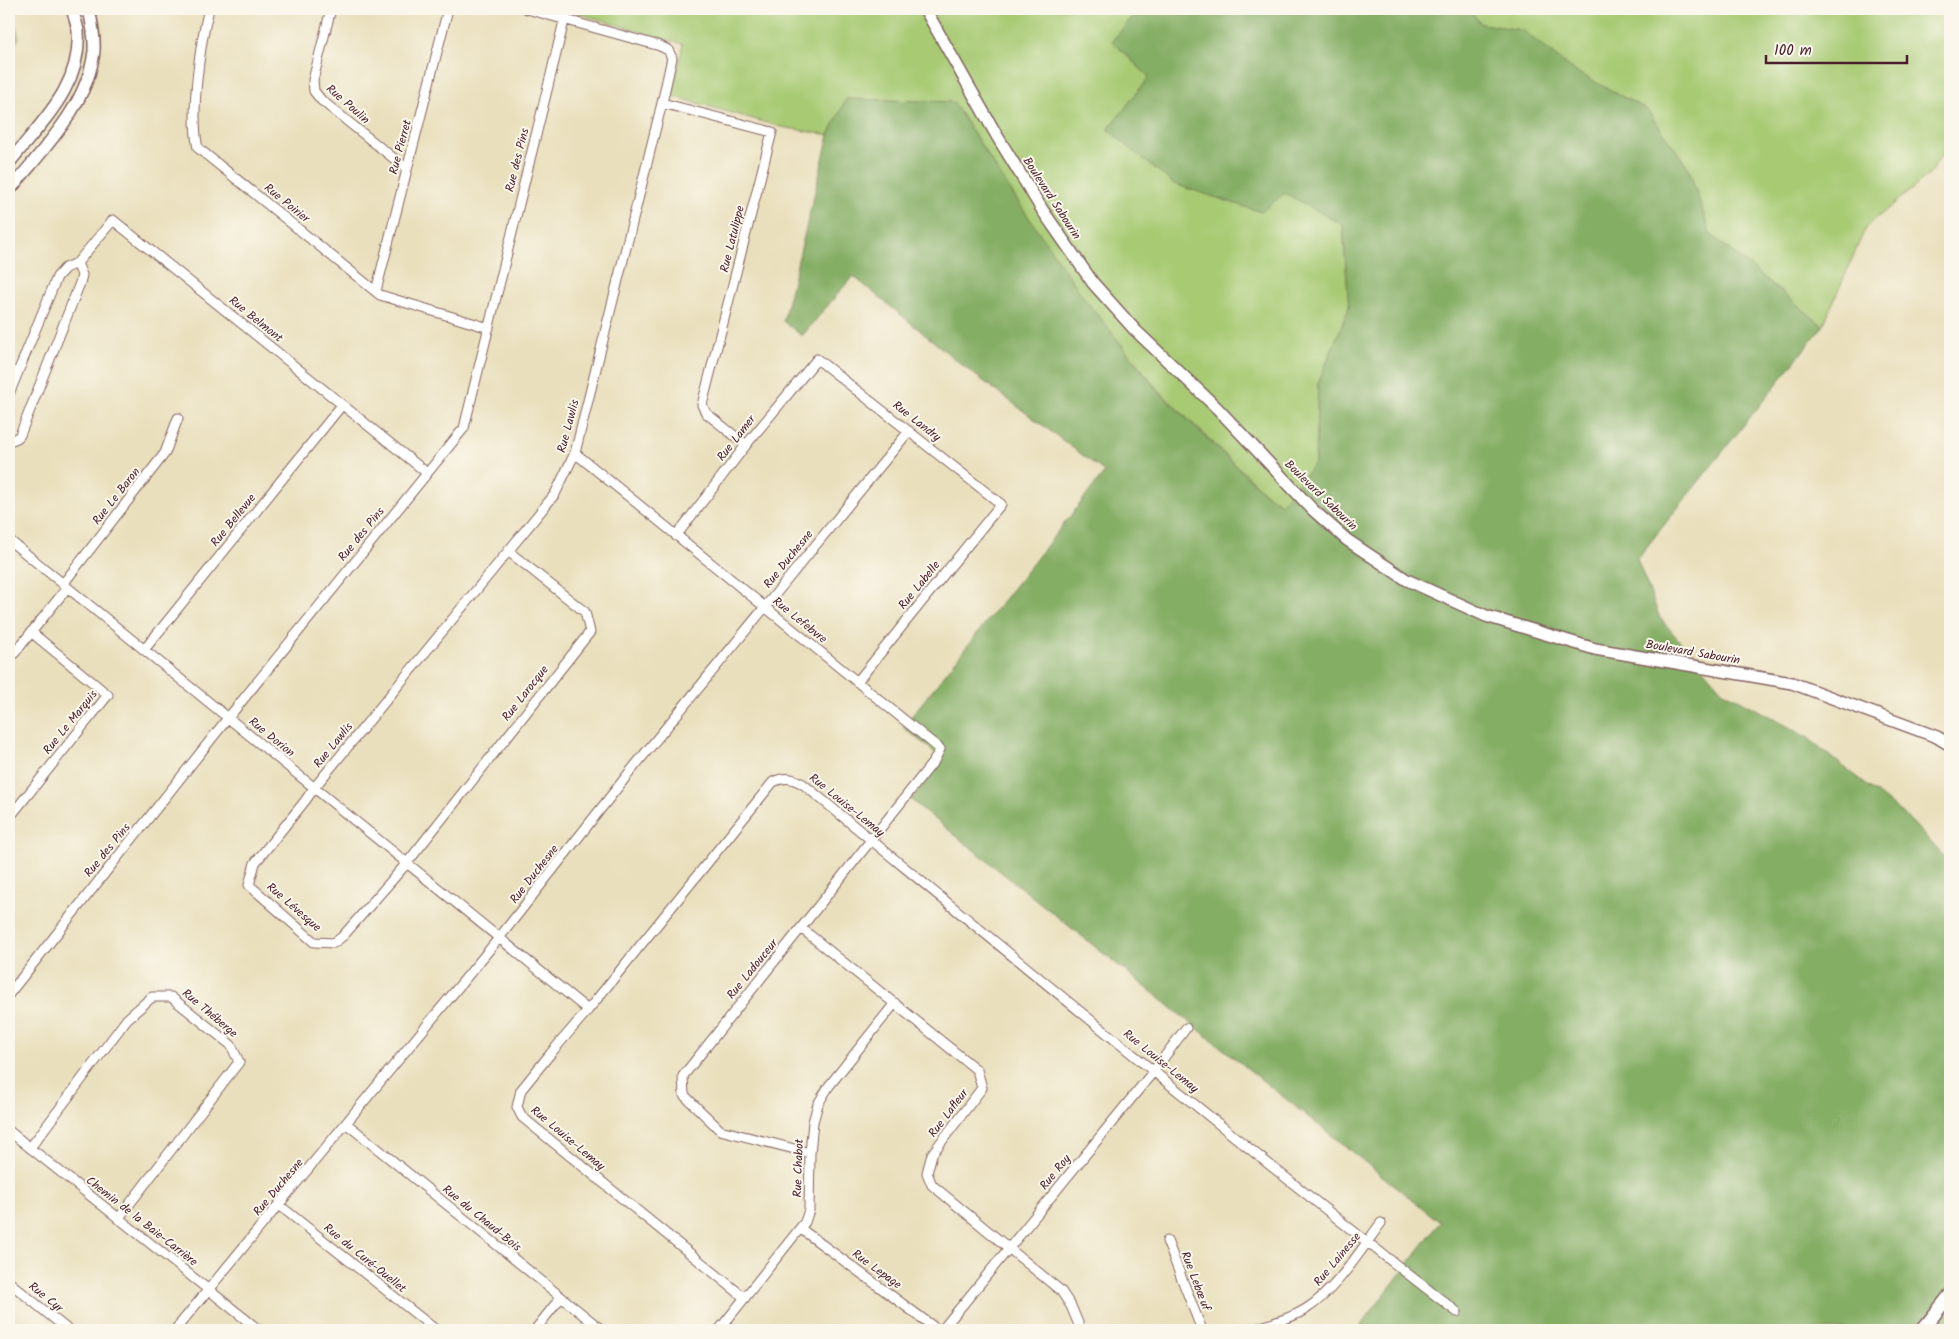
<svg xmlns="http://www.w3.org/2000/svg" width="1959" height="1339" viewBox="0 0 1959 1339" font-family="Kalam,sans-serif">
<style>
.green{fill:#a7ca73;stroke:#78744f}
.forest{fill:#85ae65;stroke:#686648}
.lines{fill:none;stroke-linecap:round;stroke-linejoin:round}
.minor-casing{stroke:#82625e;stroke-width:11}
.tertiary-casing{stroke:#82625e;stroke-width:14}
.secondary-casing{stroke:#82625e;stroke-width:15}
.minor{stroke:#fff;stroke-width:9}
.tertiary{stroke:#fff;stroke-width:11}
.secondary{stroke:#fff;stroke-width:12}
.labels{text-anchor:middle;stroke-width:4;stroke-linejoin:round;paint-order:stroke}
.street-label{font-size:12px;fill:#4a1f2b;stroke:#fbf7ec}
</style>
<rect width="100%" height="100%" fill="#fbf7ec"/>
<filter id="ink" filterUnits="userSpaceOnUse"><feTurbulence type="fractalNoise" baseFrequency=".02" numOctaves="2"/><feDisplacementMap in="SourceGraphic" scale="10" xChannelSelector="R" yChannelSelector="G"/><feConvolveMatrix kernelMatrix="1 2 1 2 8 2 1 2 1" color-interpolation-filters="sRGB"/></filter>
<filter id="wash" filterUnits="userSpaceOnUse"><feTurbulence type="fractalNoise" baseFrequency=".0096" numOctaves="4" result="noise"/><feDisplacementMap in="SourceGraphic" scale="20" xChannelSelector="R" yChannelSelector="G"/><feGaussianBlur stdDeviation="1.12" result="paint"/><feColorMatrix in="noise" values="0 0 0 0 0 0 0 0 0 0 0 0 0 0 0 0 0 1.4 0 .05"/><feComposite in="paint" operator="in"/></filter>
<g filter="url(#wash)">
<rect width="100%" height="100%" fill="#e9dfbc"/>
<path class="green" d="M9 9H11L19 38 9 54Z
M578 9H1140L1112 41 1149 77 1108 130 1285 193 1343 225 1349 308 1318 383 1315 463 1281 504 1264 492 1159 391 1084 298 1016 199 953 102 847 99 829 135 781 127 672 96 683 44 577 13Z
M1226 9H1281L1269 13Z
M1469 9H1950V142L1929 175 1866 227 1823 326 1710 234 1688 167 1646 109 1576 72 1522 30 1481 24Z"/>
<path class="forest" d="M1140 9H1226L1269 13 1281 9H1469L1481 24 1522 30 1576 72 1646 109 1688 167 1710 234 1823 326 1637 559 1660 618 1722 690 1807 737 1910 820 1950 863V1330H1357L1440 1222 911 800 944 760 903 727 1105 472 966 368 853 276 802 336 783 321 829 135 846 99 953 102 1016 199 1084 298 1158 391 1263 492 1281 504 1315 463 1318 383 1349 308 1343 225 1285 193 1261 212 1174 184 1108 130 1149 77 1112 41Z"/>
</g>
<g filter="url(#ink)">
<g class="lines">
<g class="minor-casing">
<path id="minor" d="M209 9C200 43 190 114 198 148L380 295 489 328
M331 9 313 80 314 91 321 100 407 169
M662 103 772 132 702 405 706 413 746 445
M376 291 448 9
M9 394 57 277 65 268 77 263 113 220 427 473
M9 441 17 438 20 435 80 283 82 275 77 263
M575 453 940 749 934 761 683 1076 684 1095 720 1130 810 1153
M676 536 746 445 817 359 1001 504 857 682
M9 540 588 1010
M508 551 585 612 590 632 407 863 343 936 334 943 314 942 249 885 255 863 305 801 314 788 555 494 575 453 662 103 672 58 668 50 660 46 527 9
M63 584 165 453 178 418
M144 650 342 405
M9 660 67 588
M9 818 108 695 31 632
M801 928 977 1070 982 1088 932 1154 927 1173 932 1185 1061 1291 1071 1306 1081 1330
M9 994 228 718 464 428 567 9
M347 1124 602 1330
M9 1131 259 1330
M30 1148 127 1019 152 997H171L231 1045 239 1062 118 1219
M279 1205 436 1330
M801 1229 938 1330
M1167 1241 1202 1330
M9 1282 68 1330
M745 1298 522 1117 517 1107 521 1090 551 1053 588 1010 773 782C785 776 792 778 803 784 1020 962 1235 1141 1457 1312
M175 1330 499 938 629 773 909 431
M535 1330 561 1297
M719 1330 805 1222 809 1210 810 1153 813 1122 818 1104 829 1086 895 1003
M942 1330 1153 1072 1186 1028
M1252 1330C1270 1324 1290 1319 1306 1309 1336 1290 1360 1251 1381 1223"/>
</g>
<g class="tertiary-casing">
<path id="tertiary" d="M925 9 997 136 1043 211 1093 283 1135 330 1217 408 1313 510 1347 540 1407 580 1486 616 1595 649 1792 683 1937 737 1950 745
M9 163C41 122 82 87 78 31 77 24 74 16 72 9
M9 191C42 150 88 106 94 51 95 37 92 23 89 9"/>
</g>
<g class="secondary-casing">
<path id="secondary" d="M1922 1330 1950 1295"/>
</g>
<use href="#minor" class="minor"/>
<use href="#tertiary" class="tertiary"/>
<use href="#secondary" class="secondary"/>
</g>
</g>
<g class="labels">
<g class="street-label">
<text transform="translate(348 104) rotate(41)" y="4">Rue Poulin</text>
<text transform="translate(400 147) rotate(-75)" y="4">Rue Pierret</text>
<text transform="translate(517 160) rotate(-76)" y="4">Rue des Pins</text>
<text transform="translate(1052 198) rotate(57)" y="4">Boulevard Sabourin</text>
<text transform="translate(287 203) rotate(39)" y="4">Rue Poirier</text>
<text transform="translate(732 239) rotate(-76)" y="4">Rue Latulippe</text>
<text transform="translate(256 319) rotate(39)" y="4">Rue Belmont</text>
<text transform="translate(917 421) rotate(38)" y="4">Rue Landry</text>
<text transform="translate(568 426) rotate(-75)" y="4">Rue Lawlis</text>
<text transform="translate(736 438) rotate(-52)" y="4">Rue Lamer</text>
<text transform="translate(1321 495) rotate(44)" y="4">Boulevard Sabourin</text>
<text transform="translate(116 496) rotate(-52)" y="4">Rue Le Baron</text>
<text transform="translate(233 520) rotate(-51)" y="4">Rue Bellevue</text>
<text transform="translate(361 534) rotate(-51)" y="4">Rue des Pins</text>
<text transform="translate(788 559) rotate(-51)" y="4">Rue Duchesne</text>
<text transform="translate(919 585) rotate(-51)" y="4">Rue Labelle</text>
<text transform="translate(800 620) rotate(39)" y="4">Rue Lefebvre</text>
<text transform="translate(1693 652) rotate(10)" y="4">Boulevard Sabourin</text>
<text transform="translate(525 693) rotate(-52)" y="4">Rue Larocque</text>
<text transform="translate(70 722) rotate(-51)" y="4">Rue Le Marquis</text>
<text transform="translate(272 737) rotate(39)" y="4">Rue Dorion</text>
<text transform="translate(333 745) rotate(-51)" y="4">Rue Lawlis</text>
<text transform="translate(847 805) rotate(39)" y="4">Rue Louise-Lemay</text>
<text transform="translate(107 850) rotate(-51)" y="4">Rue des Pins</text>
<text transform="translate(534 874) rotate(-52)" y="4">Rue Duchesne</text>
<text transform="translate(294 907) rotate(41)" y="4">Rue Lévesque</text>
<text transform="translate(752 969) rotate(-51)" y="4">Rue Ladouceur</text>
<text transform="translate(210 1013) rotate(40)" y="4">Rue Théberge</text>
<text transform="translate(1161 1061) rotate(39)" y="4">Rue Louise-Lemay</text>
<text transform="translate(948 1113) rotate(-53)" y="4">Rue Lafleur</text>
<text transform="translate(568 1138) rotate(40)" y="4">Rue Louise-Lemay</text>
<text transform="translate(798 1168) rotate(-88)" y="4">Rue Chabot</text>
<text transform="translate(1055 1172) rotate(-51)" y="4">Rue Roy</text>
<text transform="translate(278 1187) rotate(-50)" y="4">Rue Duchesne</text>
<text transform="translate(482 1218) rotate(39)" y="4">Rue du Chaud-Bois</text>
<text transform="translate(142 1221) rotate(38)" y="4">Chemin de la Baie-Carrière</text>
<text transform="translate(365 1258) rotate(39)" y="4">Rue du Curé-Ouellet</text>
<text transform="translate(1337 1259) rotate(-50)" y="4">Rue Lainesse</text>
<text transform="translate(877 1269) rotate(36)" y="4">Rue Lepage</text>
<text transform="translate(1196 1281) rotate(69)" y="4">Rue Lebœuf</text>
<text transform="translate(46 1297) rotate(39)" y="4">Rue Cyr</text>
</g>
</g>
<rect width="1959" height="1339" fill="none" stroke="#fbf7ec" stroke-width="30"/>
<path d="M1766 55v8h141v-8" fill="none" stroke="#4a1f2b" stroke-width="2.5"/>
<text x="1774" y="55" font-size="15" fill="#4a1f2b" stroke="#fbf7ec" stroke-width="4" paint-order="stroke">100 m</text>
</svg>
